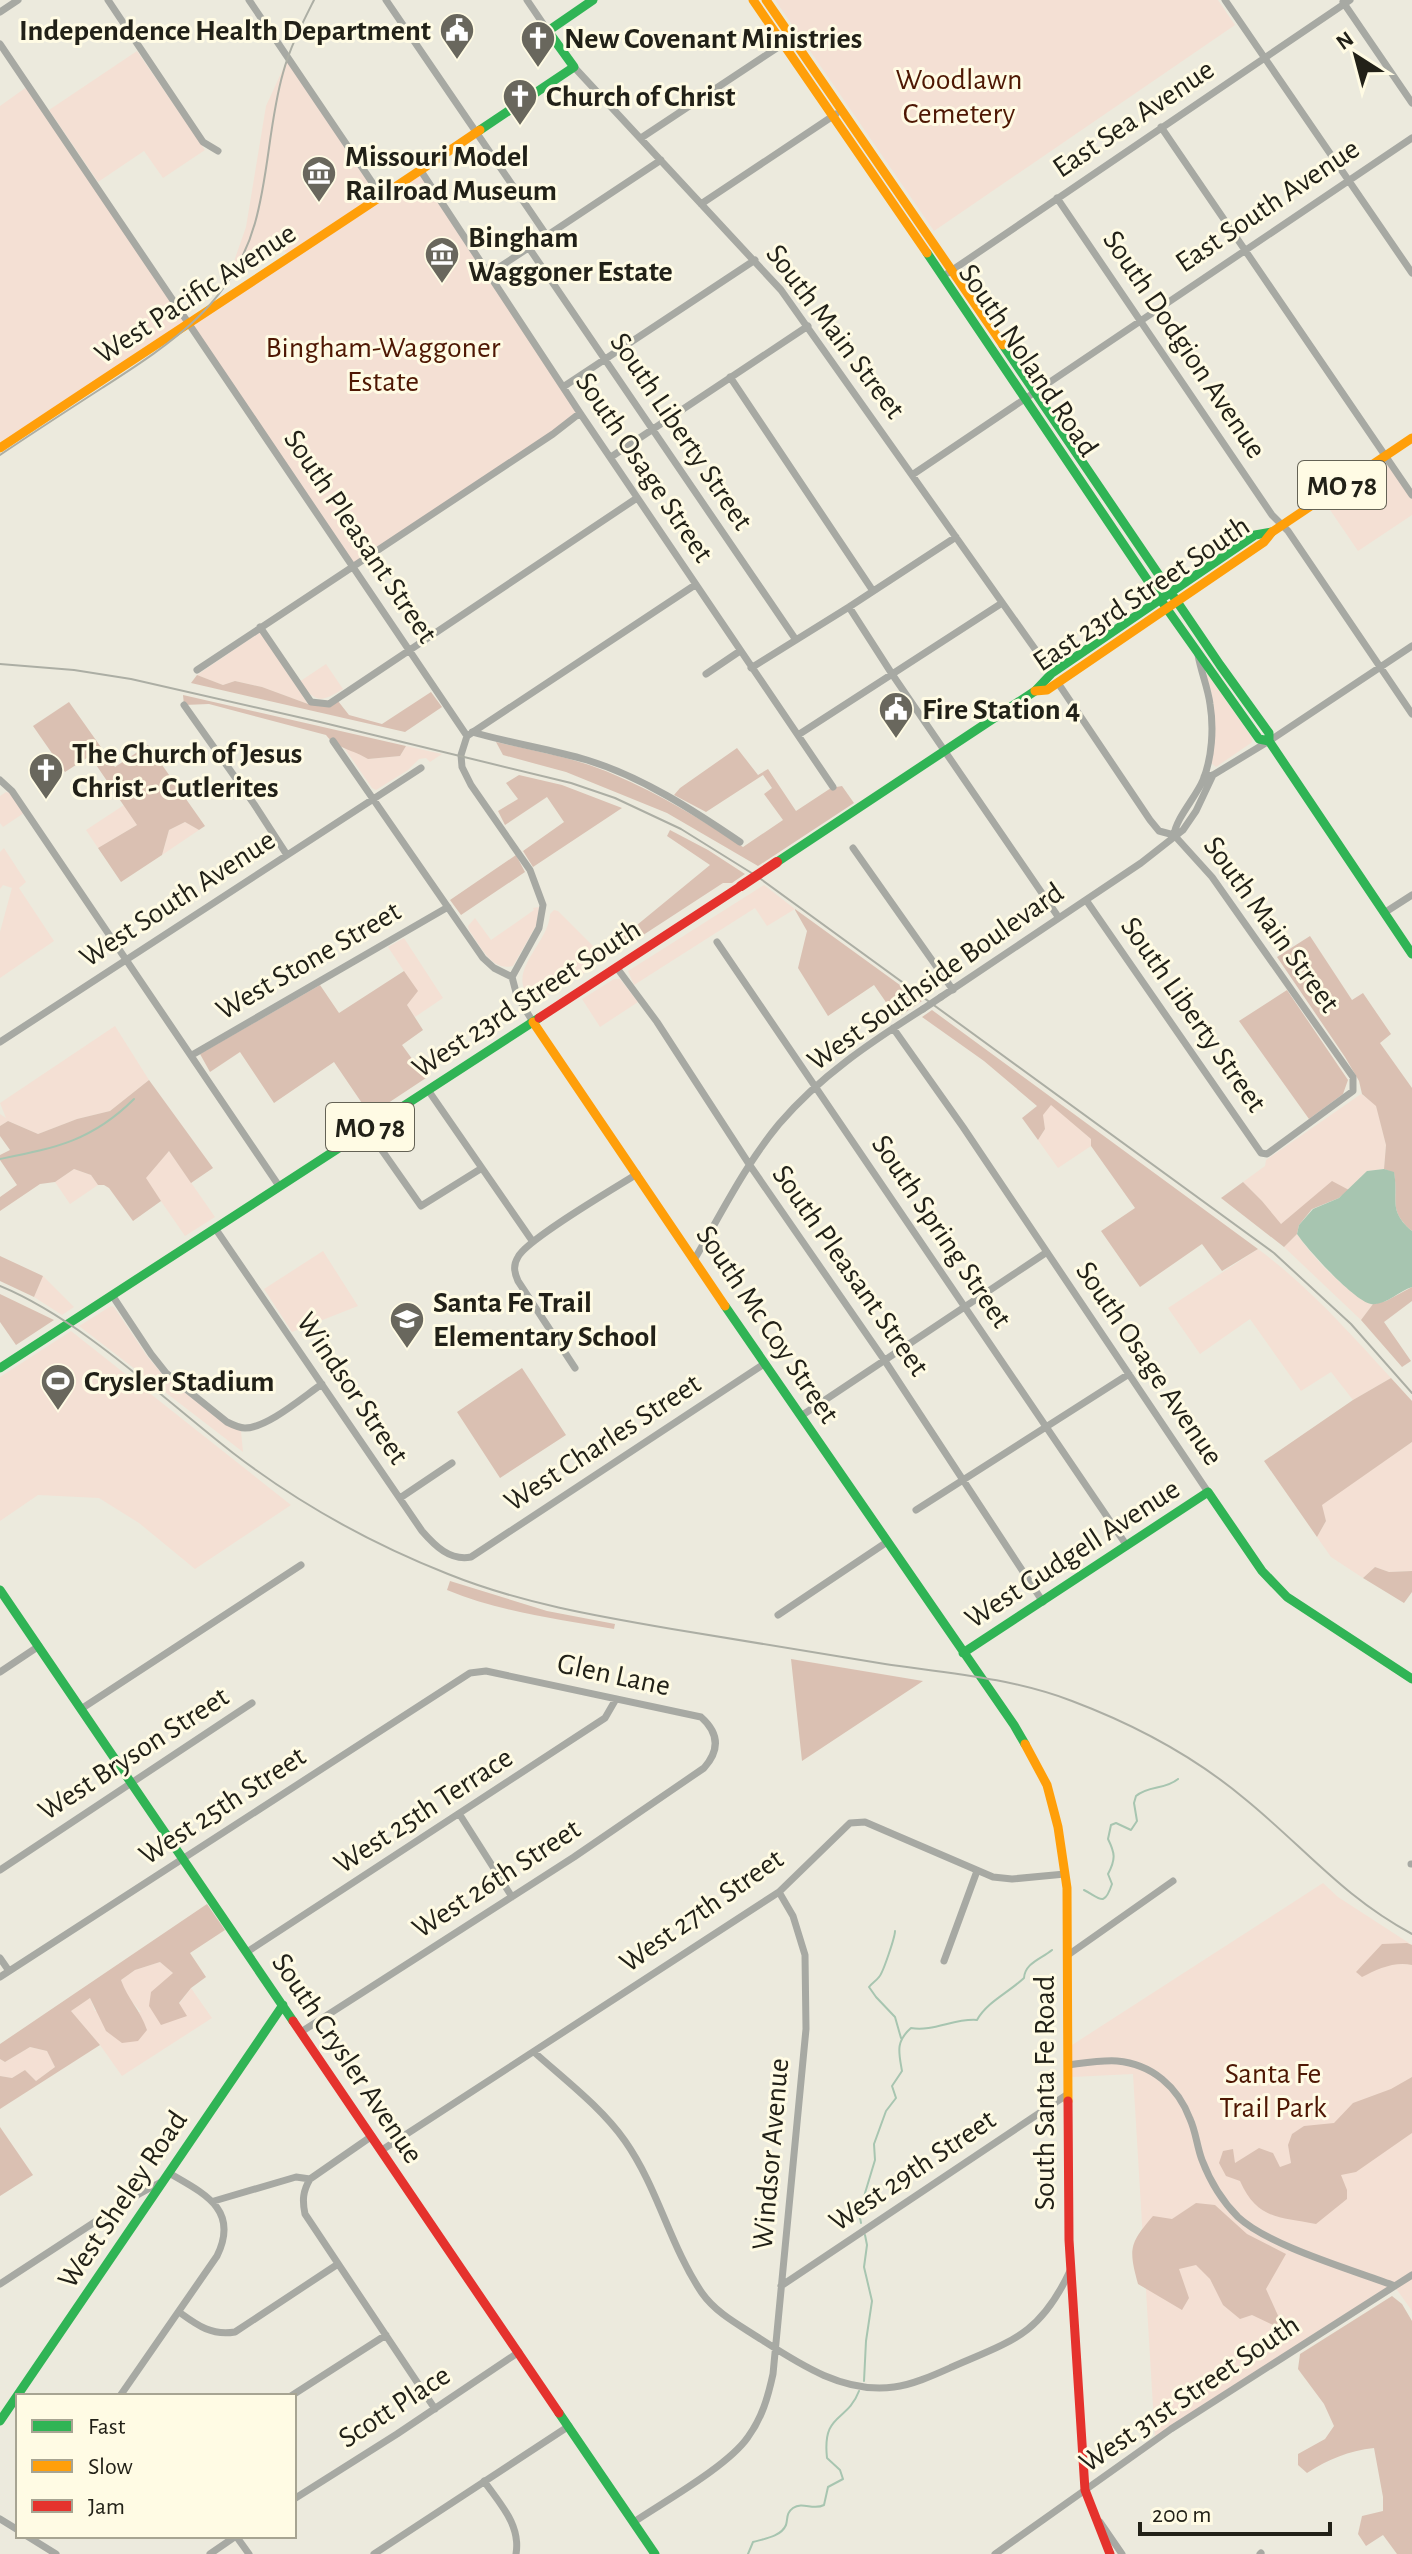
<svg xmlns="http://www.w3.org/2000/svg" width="1412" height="2554" viewBox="0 0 1412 2554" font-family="'Alegreya Sans',sans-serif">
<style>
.green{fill:#f4e0d4}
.forest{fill:#dac0b2}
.water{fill:#a7c5b0}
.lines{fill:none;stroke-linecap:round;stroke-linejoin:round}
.stream{stroke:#a7c5b0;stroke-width:2}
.street{stroke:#a7a9a3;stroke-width:7}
.fast{stroke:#30b455;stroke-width:9}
.slow{stroke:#ff9f0a;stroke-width:9}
.jam{stroke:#e5322d;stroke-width:9}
.rail{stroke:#acaea4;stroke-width:2}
.street-bridge{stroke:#a7a9a3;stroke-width:7}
.jam-bridge{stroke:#e5322d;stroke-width:10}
.labels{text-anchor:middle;stroke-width:6;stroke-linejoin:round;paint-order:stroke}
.shield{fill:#fffbe4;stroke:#646255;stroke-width:2}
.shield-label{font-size:28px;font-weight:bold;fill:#222118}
.poi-label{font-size:30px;font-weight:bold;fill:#222118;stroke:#fffbe4;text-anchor:start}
.park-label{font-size:30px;fill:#4e1703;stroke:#fffbe4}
.street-label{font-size:30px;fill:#222118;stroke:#fffbe4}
</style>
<rect width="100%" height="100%" fill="#eceadd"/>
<path class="green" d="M775 0H1218L1235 25 934 231Z
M137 51 205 150 163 178 144 151 98 182 49 110Z
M288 58 382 196 421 171 580 413 352 567 189 323 0 448V106L28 86 190 322 291 256 267 239 232 267 246 227 266 106Z
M1383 465H1389L1412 499V515L1358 551 1326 504Z
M260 632 308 704 262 687 235 681 223 685 197 675Z
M326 664 343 689C320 703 317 703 299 682Z
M1207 673 1253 739 1251 743 1216 767 1211 763C1215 731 1218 704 1205 674Z
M343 746 355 750 368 759 400 756 406 746 442 754 430 762 426 758 419 759 408 770 376 790 372 788Z
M6 792 10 793 24 813 3 827 0 823V796Z
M124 805 137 825 98 848 86 830Z
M185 822 199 830 162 855 169 830Z
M4 848 26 882 19 888 54 941 0 978V932L12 888 3 885 0 889V852Z
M764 885 795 909 767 926 755 908 634 985 628 971Z
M539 907 537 924 513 966C491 972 480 945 469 930L468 926 475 918 491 940 534 910 533 908Z
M554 910 558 911 606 959 536 1003C499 975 549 945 550 914Z
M404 938 443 998 415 1017 407 1005 417 991 388 947Z
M614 979H620L638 1002 600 1027 582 999Z
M115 1026 149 1080 110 1111 77 1119 38 1134 8 1121 0 1126V1114L6 1118 0 1103Z
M1361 1094 1376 1105 1386 1145 1384 1169 1367 1171 1349 1190 1332 1182 1280 1225 1262 1201 1243 1182 1265 1166 1266 1160Z
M1051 1104 1091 1139V1146L1058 1168 1038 1140 1045 1129 1042 1115Z
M169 1151 215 1217 185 1236 145 1178Z
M74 1169 91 1175 98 1185 70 1204 55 1182Z
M1297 1234C1313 1258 1347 1294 1373 1304L1361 1320 1284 1247Z
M1258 1249C1308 1286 1349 1332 1391 1378L1353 1400 1331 1372 1301 1391 1250 1319 1200 1354 1168 1308Z
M323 1251 358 1306 292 1332 264 1289Z
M43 1276 74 1307 62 1315 34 1297Z
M111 1306 114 1307 147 1356 162 1374 214 1416 228 1426 241 1431 243 1452 79 1326Z
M71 1331 291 1505 195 1569 139 1523 99 1498 38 1495 0 1521V1377Z
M1412 1442V1571L1389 1572 1375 1567 1363 1578 1331 1557 1317 1537 1326 1521 1321 1505Z
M1323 1883 1338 1897 1412 1945V2311L1395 2287 1155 2440 1133 2074 1072 2077V2045Z
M160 1962 173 1973 179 2004 191 1988 212 2018 122 2076 100 2045 70 2010 90 1998 95 2011 141 2012 126 1995 121 1980 135 1970Z
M30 2047 47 2051 55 2067 36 2081 25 2070 12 2078 0 2076V2059L5 2062Z"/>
<path class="forest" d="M197 675 223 685 235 681 262 687 308 704 329 707 338 701 349 715 382 724 431 692 442 707 405 732 191 683Z
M183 695 406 746 400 756 368 759C354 750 335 748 326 735L209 704 184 705Z
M69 702 115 767 148 745 205 826 199 830 185 822 169 830 162 855 121 882 98 848 137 825 90 756 65 772 33 726Z
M496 742C535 751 577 758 615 775 660 794 702 820 743 847L783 820 764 794 772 788 763 775 706 812 674 795 680 788 737 748 758 775 768 769 796 811 831 788 842 786 854 803 758 866 667 813 566 772 503 755Z
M519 775 562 785 622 808 533 867 523 851 564 822 547 797 505 825 498 811 518 799 506 783Z
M670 830 708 850 745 874 732 883H723L614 954 609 948 710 865 667 836Z
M516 855 525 872 461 915 450 900Z
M795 910V909L922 1001 897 1018 874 985 828 1016 798 968 807 931Z
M1310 936 1352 1000 1363 993 1391 1034 1380 1043 1412 1088V1231C1387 1210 1399 1200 1394 1173L1384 1169 1386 1145 1376 1106 1362 1094 1359 1081 1345 1057 1277 957Z
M404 971 418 991 407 1005 423 1030 402 1045 426 1078 370 1115 334 1062 274 1103 240 1052 210 1072 200 1054 320 985 339 1013Z
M1287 990 1348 1080 1343 1094 1309 1119 1239 1021Z
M932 1010 1258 1249 1222 1271 1202 1244 1140 1287 1101 1231 1135 1208 1091 1146V1139L1051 1105 1043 1115 1045 1129 1038 1140 1022 1118 1037 1106 984 1061 922 1017Z
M149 1080 213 1168 191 1183 169 1151 146 1178 161 1201 133 1221 109 1188 104 1185H98L91 1175 74 1169 55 1182 40 1184 0 1211V1197L17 1185 0 1160V1155L10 1150 0 1136V1126L8 1121 38 1134 77 1119 110 1111Z
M1332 1181 1349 1190 1339 1198 1312 1209 1299 1225 1297 1234 1284 1247 1221 1198 1243 1182 1262 1201 1281 1224Z
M0 1256 43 1276 34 1297 0 1281Z
M1412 1287V1301L1384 1322 1411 1361 1402 1367 1361 1320 1373 1304 1386 1301Z
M0 1294 54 1320 16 1345 0 1322Z
M522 1368 566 1435 500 1478 457 1412Z
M1391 1378 1412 1401V1442L1322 1505 1326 1521 1317 1537 1264 1461 1353 1400Z
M1375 1567 1389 1572 1412 1571V1592L1404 1603 1363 1578Z
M450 1581 547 1611 615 1624 614 1629C558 1619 500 1612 447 1590Z
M791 1659 923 1681 802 1761Z
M207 1904 225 1930 190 1953 206 1977 191 1988 179 2003 187 2016 161 2025 149 2006 151 1992 173 1973 160 1962 135 1970 121 1980C128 2000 140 2009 147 2030L138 2041 122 2043 106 2031 90 1998 71 2011 100 2045 0 2109V2076L12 2078 25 2070 36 2081 55 2067 47 2051 30 2047 5 2062 0 2059V2044Z
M1407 1943 1412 1945V1965C1395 1961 1377 1969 1362 1977L1356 1972 1382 1944Z
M1412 2077V2133L1356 2172 1341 2175 1347 2190V2199L1316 2224C1278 2217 1257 2219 1240 2181L1226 2176 1219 2163 1223 2151 1233 2149 1235 2163 1259 2148 1273 2153 1280 2167 1291 2163 1288 2145 1292 2134 1304 2126 1334 2123 1353 2103 1391 2089Z
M0 2127 33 2175 0 2196Z
M1196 2203 1215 2205 1247 2234 1286 2254 1266 2289 1280 2320 1275 2326 1252 2315 1240 2319 1223 2305 1210 2279 1196 2265 1179 2269 1189 2298 1182 2310 1138 2284C1128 2248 1130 2243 1153 2216L1172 2219Z
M1392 2296 1402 2304 1412 2321V2554H1397L1383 2535 1366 2546 1358 2534 1362 2516 1383 2511V2497L1374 2448C1348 2451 1329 2459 1307 2473L1298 2465V2454L1325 2439 1334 2426 1324 2404 1298 2369 1300 2354Z"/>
<path class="water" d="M1384 1169 1394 1172C1399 1199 1387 1210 1412 1231V1287C1399 1291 1385 1306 1371 1304 1354 1301 1307 1249 1297 1234L1299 1225 1313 1209 1339 1198 1367 1171Z"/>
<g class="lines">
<path class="stream" d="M0 1159C55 1148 92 1141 134 1099
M1084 1890C1100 1898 1104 1908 1112 1884L1108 1874C1116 1859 1115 1853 1108 1839L1111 1825 1116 1823 1131 1830 1137 1821 1134 1803 1136 1796C1149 1785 1165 1790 1178 1779
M895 1931C895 1937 883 1973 879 1977 876 1981 872 1983 869 1987L876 1997 895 2017 901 2038
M861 2223 859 2213 875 2160 874 2144 886 2111 896 2098 892 2086 902 2071C899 2053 895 2042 911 2028 933 2032 955 2018 977 2020 987 2002 1008 1993 1024 1978 1025 1963 1041 1959 1052 1950
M864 2381 866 2341 872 2301 864 2267 867 2245 865 2235
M748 2554 753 2542C763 2539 781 2537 786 2525 788 2518 786 2513 793 2508 803 2501 813 2511 824 2505L828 2487 843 2479 840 2470 827 2458C822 2412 847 2423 859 2391"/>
<path class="street" d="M108 0 203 142 218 151
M249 0 382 197
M386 0 547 236
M527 0 548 31
M1225 0 1412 273
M1343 2 1412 103
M0 12 18 0
M0 44 467 736
M574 67 781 290 1052 673
M1161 127 1412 495
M641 138 792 38
M421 171 580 413 833 787
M1057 198 1272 515 1288 531 1412 714
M701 204 836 114
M529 248 796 640
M948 273 1350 0
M489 274 661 160
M730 377 873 591
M563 387 755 260
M611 457 808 326
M912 475 1412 138
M849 607 892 674 1059 918
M260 627 311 702 329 704 637 498
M751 668 849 607 956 537
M197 670 553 434 580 413
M706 674 740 651
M1058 683 1150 820 1159 831 1174 835 1212 877 1353 1077V1091L1267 1154 1261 1153 1086 900
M184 705 254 804 287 855
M472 732C510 743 549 749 587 760 642 777 693 810 740 842
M798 735 1002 603
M333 741 483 958 494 968 512 977
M1204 777 1213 775 1269 741 1412 646
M0 780 12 791 279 1186
M1174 835C1176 818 1196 797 1203 780 1212 758 1214 728 1210 704 1208 688 1201 672 1198 655
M853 848 953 990
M1384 913 1412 895
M717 942 1127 1546
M617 968 657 1022 749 1164 885 1361 1043 1602
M941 997 1141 863 1183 830 1196 811 1213 775
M533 1022 517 996 512 977 539 928 543 905 530 870 471 785 462 767 461 755 467 736 695 585
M893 1028 963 1127 1208 1492
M0 1042 421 768
M192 1055 448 907
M428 1090 533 1242
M367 1129 421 1206 482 1168
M215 1228 422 1531C435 1546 450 1561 471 1557L764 1364
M694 1260C721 1214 745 1165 779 1124 820 1076 871 1042 923 1009
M112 1295 151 1354 166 1373 227 1422C233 1425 239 1428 245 1428 267 1428 303 1397 322 1384
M575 1368 518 1281C514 1272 513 1265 518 1257 527 1239 615 1188 637 1174
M801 1416 1047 1252
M400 1498 452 1463
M916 1510 1129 1374
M778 1615 887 1542
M0 1672 39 1646
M81 1709 301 1565
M460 1815 512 1897
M1411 1864H1412
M0 1870 252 1703
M247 1952 605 1718 616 1699
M1068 1955 1173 1881
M0 1958 9 1971
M944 1961 977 1871
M0 1977 470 1673 486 1671 701 1717C719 1733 720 1750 704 1768L574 1857 301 2032
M534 2052C565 2080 601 2107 625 2141 658 2188 670 2246 702 2293 716 2313 739 2325 759 2338 799 2364 844 2394 894 2387 912 2385 934 2375 952 2367 1012 2341 1040 2335 1070 2271
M1068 2065C1084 2063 1101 2060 1117 2061 1152 2064 1178 2087 1190 2119 1196 2132 1197 2147 1202 2160 1210 2181 1222 2201 1238 2217 1269 2246 1353 2270 1395 2286
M382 2150 779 1892 850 1823 865 1822 993 1877 1012 1879 1065 1874
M310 2179C303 2191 302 2200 305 2214L435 2409
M214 2201 296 2177 310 2179 372 2136
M0 2284 130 2199 161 2182
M781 2286 1068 2094
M179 2312C197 2325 211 2336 235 2332L338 2264
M120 2396 217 2256C240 2209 203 2193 169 2173
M291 2396 386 2335
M484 2481C500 2504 521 2525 516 2554
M294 2499 397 2434 519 2352
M0 2519 18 2530
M634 2522C665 2501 728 2466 748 2437 762 2418 768 2397 773 2374L806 2029 805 1955 793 1916 779 1892
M1100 2522 1122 2554
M27 2536 56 2554
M236 2536 249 2554
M210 2554 236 2536
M374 2554 569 2426
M995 2554 1171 2429 1412 2275
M1260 2554 1261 2553"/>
<path class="fast" d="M480 130 574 67 548 31 593 0
M927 253 1167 609 1259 739 1269 741
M1003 345 1220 665 1269 733V741L1412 954
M777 862 1035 691 1052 673 1255 535 1272 532
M725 1306 1014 1725 1025 1744
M0 1368 539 1018
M0 1590 293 2021
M963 1653 1208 1492 1262 1571 1287 1597 1412 1679
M559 2413 655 2554
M0 2421 283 2005"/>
<path class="slow" d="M753 0 927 253
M766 0 1003 345
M0 448C160 341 321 238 480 130
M1035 691 1047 690 1264 542 1272 532 1412 438
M533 1022 725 1306
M1025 1744 1047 1785 1058 1827 1067 1888 1068 2101"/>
<path class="jam" d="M539 1018 741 886
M293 2021 559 2413
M1068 2101 1069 2240 1085 2490 1110 2554"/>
<path class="rail" d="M0 455C34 432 68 410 102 388 170 344 232 305 255 223 269 174 269 122 283 73 290 47 302 24 314 0
M0 664 74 670 131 679 320 722 571 783 615 798 681 829 758 877 1274 1253 1351 1324 1412 1393
M0 1286C82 1320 162 1398 233 1453 298 1503 372 1544 448 1574 520 1603 596 1616 672 1629 743 1641 814 1653 885 1664 948 1673 1012 1678 1072 1701 1133 1724 1195 1757 1245 1799 1304 1847 1343 1897 1412 1934"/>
<path class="street-bridge" d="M923 1009 941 997"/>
<path class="jam-bridge" d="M741 886 777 862"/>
</g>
<defs>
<g id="civic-pin" transform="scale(1.8)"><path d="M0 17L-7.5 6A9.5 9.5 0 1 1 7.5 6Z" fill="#69675d" stroke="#fffbe4"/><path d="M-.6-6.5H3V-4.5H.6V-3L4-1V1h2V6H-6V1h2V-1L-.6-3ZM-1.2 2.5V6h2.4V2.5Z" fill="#fff"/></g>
<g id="church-pin" transform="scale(1.8)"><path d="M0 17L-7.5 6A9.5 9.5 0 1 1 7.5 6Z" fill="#69675d" stroke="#fffbe4"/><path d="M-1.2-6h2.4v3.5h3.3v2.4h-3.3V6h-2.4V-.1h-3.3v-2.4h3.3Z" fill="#fff"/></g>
<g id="museum-pin" transform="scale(1.8)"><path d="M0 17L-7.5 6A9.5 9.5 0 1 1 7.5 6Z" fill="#69675d" stroke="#fffbe4"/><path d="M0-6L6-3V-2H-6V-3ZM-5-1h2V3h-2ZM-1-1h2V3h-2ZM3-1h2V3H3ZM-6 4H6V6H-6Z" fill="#fff"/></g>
<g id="school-pin" transform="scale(1.8)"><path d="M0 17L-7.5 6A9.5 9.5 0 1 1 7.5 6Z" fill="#69675d" stroke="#fffbe4"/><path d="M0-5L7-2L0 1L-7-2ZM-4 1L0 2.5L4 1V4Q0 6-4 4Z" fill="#fff"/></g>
<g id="stadium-pin" transform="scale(1.8)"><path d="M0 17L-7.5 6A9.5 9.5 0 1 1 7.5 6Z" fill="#69675d" stroke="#fffbe4"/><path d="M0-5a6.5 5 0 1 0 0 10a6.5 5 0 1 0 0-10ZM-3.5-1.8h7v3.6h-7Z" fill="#fff"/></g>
</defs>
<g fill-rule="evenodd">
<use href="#civic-pin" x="457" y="30"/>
<use href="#church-pin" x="538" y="38"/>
<use href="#church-pin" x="520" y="96"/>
<use href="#museum-pin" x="319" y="173"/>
<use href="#museum-pin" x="442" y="254"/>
<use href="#civic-pin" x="896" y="709"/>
<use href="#church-pin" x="46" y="770"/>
<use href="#school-pin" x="407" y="1319"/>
<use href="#stadium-pin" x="58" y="1381"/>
</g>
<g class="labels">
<g class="shield">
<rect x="1298" y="461" width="88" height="48" rx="6"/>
<rect x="326" y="1103" width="88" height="48" rx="6"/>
</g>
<g class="shield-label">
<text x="1342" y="495">MO 78</text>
<text x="370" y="1137">MO 78</text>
</g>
<g class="poi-label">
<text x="431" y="40" text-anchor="end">Independence Health Department</text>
<text x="564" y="48">New Covenant Ministries</text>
<text x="546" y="106">Church of Christ</text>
<text x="345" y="166">Missouri Model<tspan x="345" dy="34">Railroad Museum</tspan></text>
<text x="468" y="247">Bingham<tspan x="468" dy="34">Waggoner Estate</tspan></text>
<text x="922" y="719">Fire Station 4</text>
<text x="72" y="763">The Church of Jesus<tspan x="72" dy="34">Christ - Cutlerites</tspan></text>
<text x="433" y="1312">Santa Fe Trail<tspan x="433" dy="34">Elementary School</tspan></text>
<text x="84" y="1391">Crysler Stadium</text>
</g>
<g class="park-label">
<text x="959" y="89">Woodlawn<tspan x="959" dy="34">Cemetery</tspan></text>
<text x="383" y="357">Bingham-Waggoner<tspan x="383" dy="34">Estate</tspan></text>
<text x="1273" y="2083">Santa Fe<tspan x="1273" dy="34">Trail Park</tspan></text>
</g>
<g class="street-label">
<text transform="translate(1133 118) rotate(-34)" y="10">East Sea Avenue</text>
<text transform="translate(1267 205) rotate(-34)" y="10">East South Avenue</text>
<text transform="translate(195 293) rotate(-33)" y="10">West Pacific Avenue</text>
<text transform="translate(836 331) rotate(53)" y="10">South Main Street</text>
<text transform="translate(1185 344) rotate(56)" y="10">South Dodgion Avenue</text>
<text transform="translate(1029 360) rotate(56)" y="10">South Noland Road</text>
<text transform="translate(682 431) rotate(56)" y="10">South Liberty Street</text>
<text transform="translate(645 467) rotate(56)" y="10">South Osage Street</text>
<text transform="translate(361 536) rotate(56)" y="10">South Pleasant Street</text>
<text transform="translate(1141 593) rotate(-34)" y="10">East 23rd Street South</text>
<text transform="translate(177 898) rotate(-33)" y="10">West South Avenue</text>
<text transform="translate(1272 924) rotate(54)" y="10">South Main Street</text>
<text transform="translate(308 960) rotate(-30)" y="10">West Stone Street</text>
<text transform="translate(935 976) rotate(-35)" y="10">West Southside Boulevard</text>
<text transform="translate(526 998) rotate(-33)" y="10">West 23rd Street South</text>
<text transform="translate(1194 1014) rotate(55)" y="10">South Liberty Street</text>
<text transform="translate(942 1231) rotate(56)" y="10">South Spring Street</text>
<text transform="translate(851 1270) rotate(55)" y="10">South Pleasant Street</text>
<text transform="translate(768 1324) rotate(56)" y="10">South Mc Coy Street</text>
<text transform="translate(1150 1363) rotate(56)" y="10">South Osage Avenue</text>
<text transform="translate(353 1388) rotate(56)" y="10">Windsor Street</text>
<text transform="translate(602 1442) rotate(-33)" y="10">West Charles Street</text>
<text transform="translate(1072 1553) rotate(-33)" y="10">West Gudgell Avenue</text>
<text transform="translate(614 1674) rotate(12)" y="10">Glen Lane</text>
<text transform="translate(133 1753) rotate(-33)" y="10">West Bryson Street</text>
<text transform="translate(222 1805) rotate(-33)" y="10">West 25th Street</text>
<text transform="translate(423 1810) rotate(-33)" y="10">West 25th Terrace</text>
<text transform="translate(496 1878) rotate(-33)" y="10">West 26th Street</text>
<text transform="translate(701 1910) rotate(-35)" y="10">West 27th Street</text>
<text transform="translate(348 2058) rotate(56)" y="10">South Crysler Avenue</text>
<text transform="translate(1044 2093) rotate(-90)" y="10">South Santa Fe Road</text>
<text transform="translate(770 2154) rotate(-85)" y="10">Windsor Avenue</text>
<text transform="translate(912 2170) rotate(-34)" y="10">West 29th Street</text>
<text transform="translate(122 2199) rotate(-56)" y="10">West Sheley Road</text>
<text transform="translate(1189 2393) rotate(-34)" y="10">West 31st Street South</text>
<text transform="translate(394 2406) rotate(-33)" y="10">Scott Place</text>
</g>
</g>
<rect x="16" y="2394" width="280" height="144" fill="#fffbe4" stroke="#a7a492" stroke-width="2"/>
<rect x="32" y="2420" width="40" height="12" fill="#30b455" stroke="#a7a492" stroke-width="2"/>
<text x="88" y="2434" font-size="24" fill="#222118">Fast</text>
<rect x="32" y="2460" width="40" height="12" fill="#ff9f0a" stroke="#a7a492" stroke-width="2"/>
<text x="88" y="2474" font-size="24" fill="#222118">Slow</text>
<rect x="32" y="2500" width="40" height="12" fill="#e5322d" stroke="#a7a492" stroke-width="2"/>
<text x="88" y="2514" font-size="24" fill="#222118">Jam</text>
<g transform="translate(1356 56) rotate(324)" stroke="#fffbe4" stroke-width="6" paint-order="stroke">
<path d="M0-6L14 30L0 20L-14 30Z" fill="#222118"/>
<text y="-12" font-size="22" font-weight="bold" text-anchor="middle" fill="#222118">N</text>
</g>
<path d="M1140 2522v12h190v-12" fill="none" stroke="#222118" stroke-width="4"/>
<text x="1152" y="2522" font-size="24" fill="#222118" stroke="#fffbe4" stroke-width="6" paint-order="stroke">200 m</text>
</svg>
